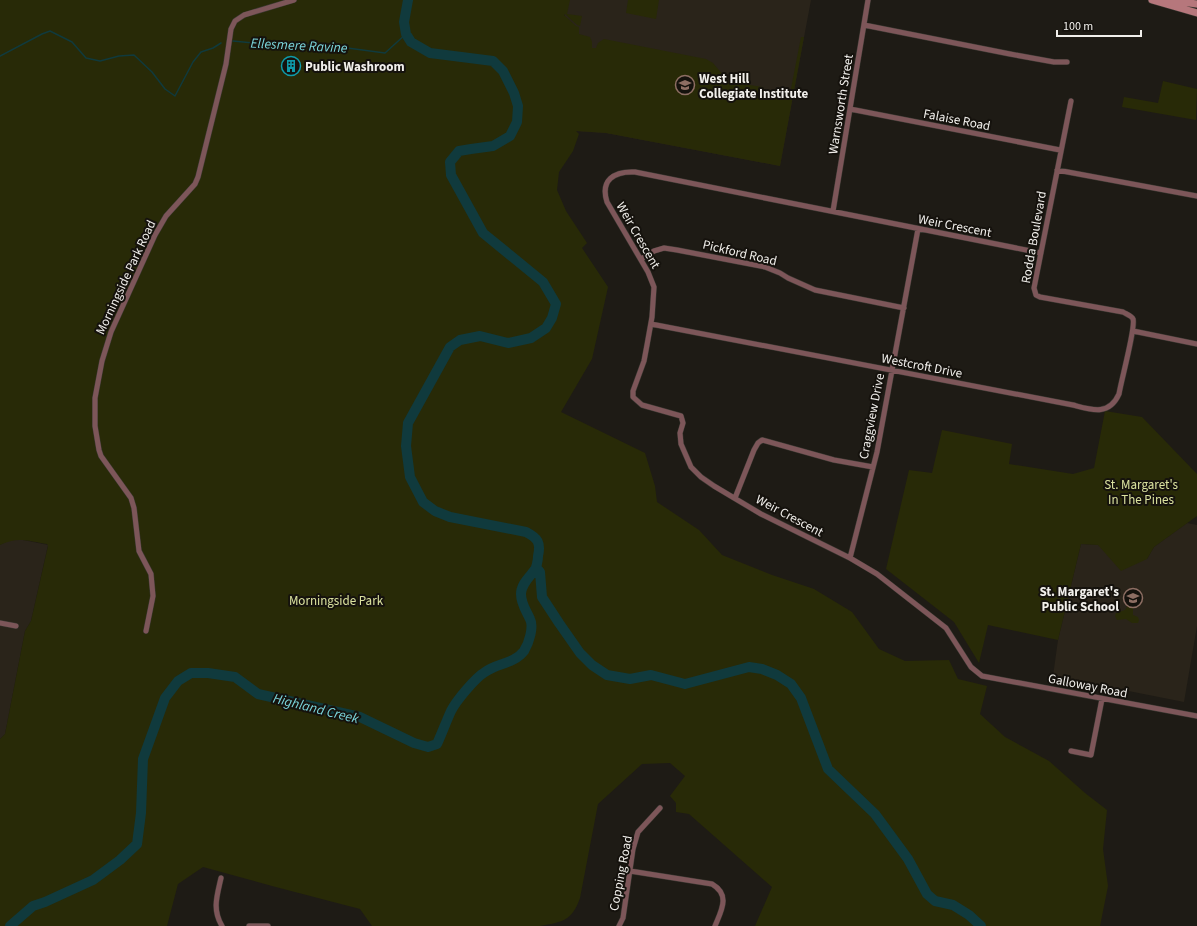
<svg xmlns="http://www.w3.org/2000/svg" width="1197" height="926" viewBox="0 0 1197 926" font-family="'Source Sans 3',sans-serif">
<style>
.built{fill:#2a241a}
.green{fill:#282a07}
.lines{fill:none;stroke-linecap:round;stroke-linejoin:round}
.stream{stroke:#103a3d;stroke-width:1.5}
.river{stroke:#103a3d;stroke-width:10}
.minor-casing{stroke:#3c3933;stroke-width:6}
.secondary-casing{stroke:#3c3933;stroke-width:8}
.minor{stroke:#7d5659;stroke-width:5}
.secondary{stroke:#b6777c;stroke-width:7}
.labels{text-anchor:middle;stroke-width:4;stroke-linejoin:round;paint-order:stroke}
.poi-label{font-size:13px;font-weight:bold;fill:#f1efeb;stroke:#15120d;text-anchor:start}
.street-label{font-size:13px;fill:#f1efeb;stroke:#15120d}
.park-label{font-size:13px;fill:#dbe29f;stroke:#15120d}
.water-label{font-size:14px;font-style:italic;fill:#7bd5db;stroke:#15120d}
</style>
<rect width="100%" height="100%" fill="#1e1b15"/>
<path class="built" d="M563 0H811L780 166 606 133 576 131Z
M1187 523 1197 525V626L1184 702 1053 676 1058 640 1081 544 1098 545 1147 559 1154 547Z
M13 538 48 545 31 621 25 631 5 734 0 739V545Z"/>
<path class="green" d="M0 0H570L567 14 582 16 580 26 577 25 565 14 564 15 576 26 579 27V34L590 37 592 42V48H596L598 43 604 39 706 59 713 63 729 82 763 87 764 90V94L789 99 801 37H804L780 166 606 133 576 131 579 134 573 151 559 172 557 190 566 211 587 243 582 248 608 287 592 359 561 412 645 453 655 486 657 502 699 530 722 555 772 575 814 589 852 612 879 649 905 661 949 660 958 679 987 686 980 714 1005 737 1049 761 1085 793 1107 810 1103 849 1108 886 1100 926H755L772 887 689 814 676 812V803L670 796 685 776 670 763 642 764 598 804 580 898C572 921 562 922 540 926H372L360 909 272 886 203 867 178 884 167 926H0V739L5 734 25 631 31 621 48 546 47 544C29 541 17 536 0 545Z
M628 0H659L656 19 626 13Z
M1163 81 1197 89 1196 120 1122 107 1124 97 1158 103Z
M1105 411 1142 417 1197 474V516L1154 547 1147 559 1121 571 1098 545 1081 544 1058 640 988 625 979 663 954 622 886 569 909 470 932 473 942 430 1012 444 1009 464 1073 474 1094 468Z
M1129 604 1133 607V615L1138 617 1139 620 1138 623H1132L1126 619 1117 620 1115 616 1116 613 1125 610Z"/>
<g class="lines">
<path class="stream" d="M233 41 276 45H325L385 53 406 34
M0 56 42 34 50 31 72 42 86 58 100 61 119 56 134 55 152 72 165 89 175 96 193 62 201 52 213 48 221 43"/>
<path class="river" d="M536 567 540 572 542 597 559 623 580 653 592 665 607 675 630 679 651 675 685 684 749 667 762 669 777 675 791 684 801 698 828 769 875 814 908 859 927 894 935 901 953 905 969 915 981 926
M10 926 33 906 45 902 93 880 120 860 137 844 141 813 143 759 165 698 178 681 191 673H208L235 677 258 694 360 717 414 743 428 747 437 744C442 733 446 722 451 711 456 701 475 678 485 672 497 663 514 664 524 651 529 643 534 627 530 619 526 610 521 604 521 594 521 583 531 576 536 568 537 564 538 560 538 556 541 543 538 538 526 532L450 517 435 511 423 502 410 477 406 446 408 423 450 347 460 340 480 336 508 343 531 338 546 328 552 318 556 304 543 282 483 233 451 175 450 162 459 151 471 149 493 146 510 136 517 122 518 106 514 93 503 71 493 61 430 53 411 42 406 34 404 22 408 0"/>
<g class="minor-casing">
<path id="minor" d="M864 25 1010 54 1054 62H1067
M850 109 1060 150
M1057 170 1197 196
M833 211 868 0
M1041 253 635 172C614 171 600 180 607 202L648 272 654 287 652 317 647 345 644 361 633 391V397L642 405 681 416 683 423 680 433 681 444 691 467 701 477 714 486 761 514 850 558 877 574 946 628 971 667 982 676 1197 716
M641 259 654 251 664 248 677 250 765 267 780 273 788 278 815 290 904 308
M651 324 1073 405C1092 410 1109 416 1119 394 1121 381 1136 327 1133 319 1132 316 1126 314 1123 312L1040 297 1036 295 1034 288 1071 101
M1133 331 1197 344
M735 498 754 450 758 443 762 440 834 460 873 467
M850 558 877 452 918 229
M0 623 16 626
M146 631 153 596 151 574 139 551 134 508 131 498 101 456 99 450 95 426V398L102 361 111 332 155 235 166 216 195 184 198 177 226 64 231 29 235 21 244 15 294 0
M1071 751 1091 755 1102 699
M630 871 712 884C731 895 721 911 715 926
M221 878C217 896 212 909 222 926
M249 926H268
M619 926 623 918 633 849 638 832 660 808"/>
</g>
<g class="secondary-casing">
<path id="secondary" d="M1152 0 1197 13
M1166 1 1182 2 1197 4"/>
</g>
<use href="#minor" class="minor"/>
<use href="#secondary" class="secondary"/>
</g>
<defs>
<g id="building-ring" transform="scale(1)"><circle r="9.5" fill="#15120d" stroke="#0f9aa8" stroke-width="1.5"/><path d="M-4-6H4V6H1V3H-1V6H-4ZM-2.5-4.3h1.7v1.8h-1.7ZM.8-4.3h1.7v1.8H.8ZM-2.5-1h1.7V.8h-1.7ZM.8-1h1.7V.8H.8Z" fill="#0f9aa8"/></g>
<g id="school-ring" transform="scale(1)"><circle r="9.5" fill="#15120d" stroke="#8d6e63" stroke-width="1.5"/><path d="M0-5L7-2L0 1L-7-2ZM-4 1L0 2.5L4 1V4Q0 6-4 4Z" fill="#8d6e63"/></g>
</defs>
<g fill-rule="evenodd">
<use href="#building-ring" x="291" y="66"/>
<use href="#school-ring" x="685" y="85"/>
<use href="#school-ring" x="1133" y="598"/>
</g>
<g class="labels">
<g class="poi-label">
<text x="305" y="71">Public Washroom</text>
<text x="699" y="83">West Hill<tspan x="699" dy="15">Collegiate Institute</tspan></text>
<text x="1119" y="596" text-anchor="end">St. Margaret's<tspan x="1119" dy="15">Public School</tspan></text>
</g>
<g class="street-label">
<text transform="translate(840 104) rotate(-81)" y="5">Warnsworth Street</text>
<text transform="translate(957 119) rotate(11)" y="5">Falaise Road</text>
<text transform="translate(955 225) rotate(11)" y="5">Weir Crescent</text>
<text transform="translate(639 235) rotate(60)" y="5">Weir Crescent</text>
<text transform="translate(1033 237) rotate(-80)" y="5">Rodda Boulevard</text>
<text transform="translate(740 252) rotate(13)" y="5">Pickford Road</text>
<text transform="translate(125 277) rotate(-65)" y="5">Morningside Park Road</text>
<text transform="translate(922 365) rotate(11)" y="5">Westcroft Drive</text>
<text transform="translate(871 416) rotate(-79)" y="5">Craggview Drive</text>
<text transform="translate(790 515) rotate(28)" y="5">Weir Crescent</text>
<text transform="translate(1088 685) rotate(11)" y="5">Galloway Road</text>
<text transform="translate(620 873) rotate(-79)" y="5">Copping Road</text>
</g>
<g class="park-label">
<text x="1141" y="489">St. Margaret's<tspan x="1141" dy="15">In The Pines</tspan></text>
<text x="336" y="605">Morningside Park</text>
</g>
<g class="water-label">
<text transform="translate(299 45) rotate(3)" y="5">Ellesmere Ravine</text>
<text transform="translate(316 708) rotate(14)" y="5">Highland Creek</text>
</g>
</g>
<path d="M1057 30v6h84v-6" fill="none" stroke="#f1efeb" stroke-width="2"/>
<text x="1063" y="30" font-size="12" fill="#f1efeb" stroke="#15120d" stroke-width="3" paint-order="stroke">100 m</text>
</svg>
